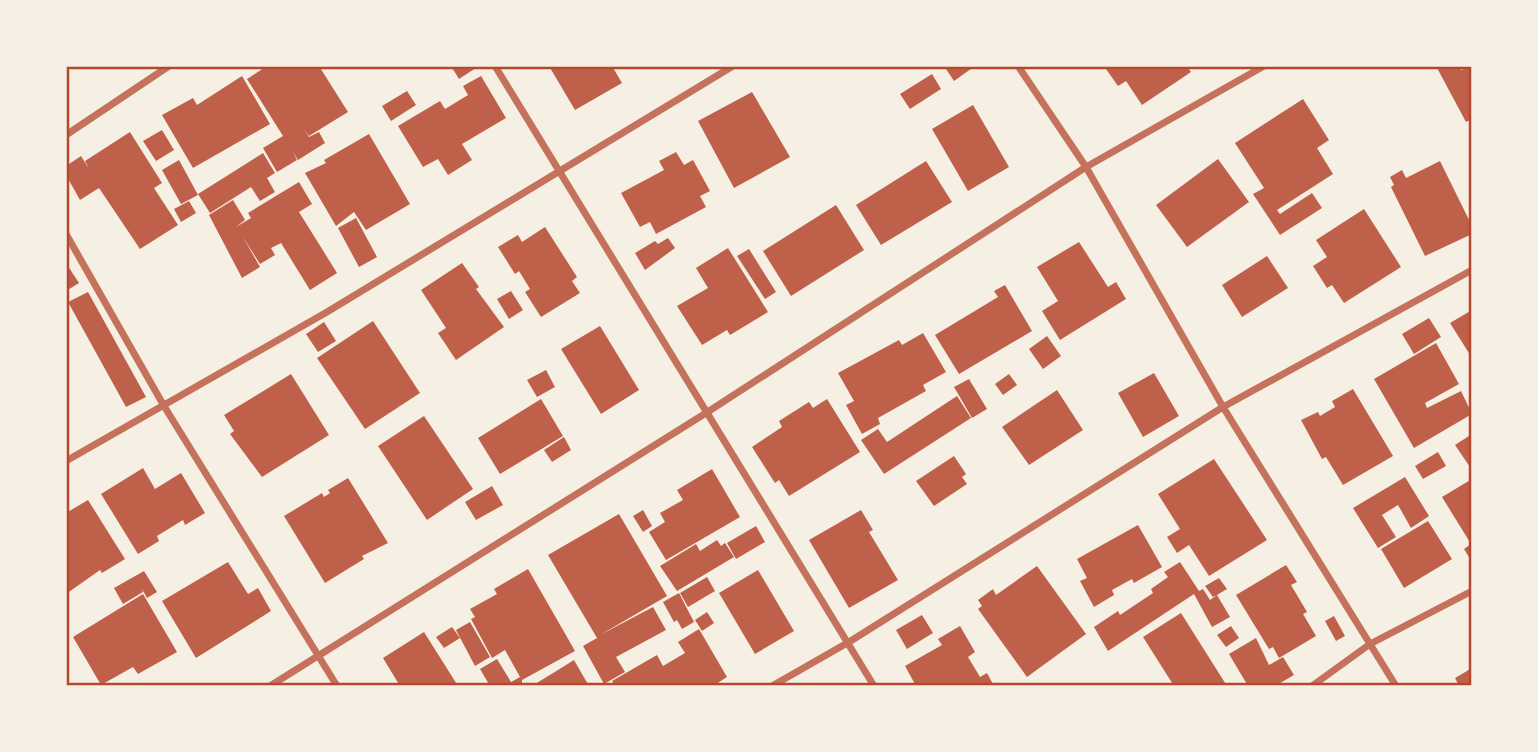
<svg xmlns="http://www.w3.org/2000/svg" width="1538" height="752" viewBox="0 0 1538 752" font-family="'Archivo Narrow',sans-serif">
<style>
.building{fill:#bf614a}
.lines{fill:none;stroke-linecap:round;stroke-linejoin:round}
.minor{stroke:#c5725c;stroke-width:7}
.neatline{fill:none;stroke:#b5482f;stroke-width:2.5}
</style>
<rect width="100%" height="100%" fill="#f6efe4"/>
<path class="building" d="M267 66H319L348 112 309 136 304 129 309 137 319 132 325 143 298 160 293 152 297 160 277 172 263 148 283 136 247 79Z
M451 66H479L459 79Z
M549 66H612L622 83 575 110Z
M944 66H975L954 81Z
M1109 66H1187L1191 72 1142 105 1126 81 1118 86 1106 69Z
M1436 66H1459L1461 70 1472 66V119L1466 122Z
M932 74 941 89 910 109 900 94Z
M242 76 270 124 193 168 162 115 193 98 197 105Z
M481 76 506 118 462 144 472 160 448 175 438 159 423 167 398 126 440 101 445 109 468 95 463 86Z
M407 91 416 105 391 121 382 106Z
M752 92 790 157 734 188 698 121Z
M1303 99 1329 140 1317 148 1333 174 1277 210 1280 214 1312 193 1322 208 1280 235 1253 194 1264 188 1235 143Z
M973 105 1009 167 968 191 932 129Z
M162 130 174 150 156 161 143 141Z
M130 132 162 183 154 188 178 225 140 249 99 188 80 200 66 175V166L81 156 89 169 85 161Z
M369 134 410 204 366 230 354 212 336 226 305 173 326 163 324 160Z
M676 152 684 165 693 160 710 191 700 196 706 207 656 234 650 222 640 227 621 193 664 170 659 161Z
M263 153 275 173 267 178 275 192 260 201 251 187 210 213 198 194Z
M1218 159 1249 202 1187 247 1156 205Z
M179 160 198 195 181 204 162 170Z
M926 161 952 202 881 245 856 205Z
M1440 161 1472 226V234L1425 256 1391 187 1394 185 1390 177 1402 170 1406 178Z
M299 182 312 204 299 212 337 273 310 290 281 243 271 248 275 255 260 264 243 237 260 267 242 278 209 215 233 200 245 220 236 227 251 218 248 213Z
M189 201 196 213 181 222 174 209Z
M836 205 864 250 791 296 763 251Z
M1364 209 1401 267 1344 303 1332 285 1327 288 1313 266 1327 257 1316 240Z
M356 218 377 257 359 267 338 228Z
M545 227 577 277 572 281 580 293 541 317 525 292 530 289 519 271 515 274 498 247 518 235 522 242Z
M668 238 675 248 645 270 635 253 655 241 658 244Z
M1079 242 1108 287 1116 282 1126 299 1060 340 1042 311 1058 301 1037 267Z
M728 248 768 312 730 335 727 330 702 345 677 306 708 288 696 268Z
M749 249 776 292 765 299 737 256Z
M1267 256 1288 288 1242 317 1222 285Z
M66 263 79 283 66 291Z
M462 263 479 287 476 289 504 327 456 360 438 333 446 328 421 290Z
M1005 285 1032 331 959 374 935 335 998 297 994 291Z
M511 291 523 310 509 319 497 299Z
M88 292 146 397 126 407 68 302Z
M1472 310V358L1450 323Z
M1429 318 1441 337 1414 354 1402 334Z
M373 321 420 393 365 429 317 358Z
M324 322 336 341 318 352 306 334Z
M600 326 639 390 601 414 561 349Z
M923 333 946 372 923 385 926 391 878 418 880 424 862 434 846 405 854 401 838 373 899 340 902 345Z
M1047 336 1061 356 1043 369 1029 349Z
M1436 343 1459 384 1425 403 1427 408 1461 391 1472 414 1414 448 1374 379Z
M546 370 555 387 537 397 527 380Z
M1154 373 1179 416 1143 437 1118 393Z
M291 374 329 435 262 477 230 434 234 431 224 415Z
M1009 374 1017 385 1003 395 995 384Z
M969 379 987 409 972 418 954 387Z
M1353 389 1393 456 1343 485 1326 457 1322 459 1301 420 1318 412 1320 416 1335 407 1332 401Z
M1057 390 1083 430 1029 465 1002 427Z
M957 396 971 418 884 474 861 440 878 429 887 442Z
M541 399 563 436 500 474 478 438Z
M827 399 860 452 789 496 779 480 775 483 752 447 782 427 779 421 809 402 813 408Z
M424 416 473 489 427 520 378 446Z
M1472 434V470L1455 445Z
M564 437 571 450 552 462 544 450Z
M1438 452 1446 466 1423 479 1415 466Z
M954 456 966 474 962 477 967 484 934 506 916 481Z
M1214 459 1267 540 1209 576 1189 545 1177 553 1167 537 1180 529 1158 494Z
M143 468 155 489 181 473 205 513 185 525 183 520 157 536 159 541 138 554 101 494Z
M712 469 740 517 666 560 649 532 665 522 660 513 683 500 677 490Z
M1405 477 1429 516 1411 528 1398 505 1382 515 1396 537 1378 548 1353 508Z
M348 478 388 543 362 556 364 559 325 583 284 516 322 493 324 497 330 493 328 490Z
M1472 479V562L1464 549 1471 544 1442 497Z
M492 486 503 505 476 520 465 502Z
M88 500 125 559 102 573 100 570 66 594V513Z
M643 510 652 526 643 532 633 516Z
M861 510 873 530 869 532 898 580 849 608 809 540Z
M619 514 667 596 600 635 653 607 666 630 616 657 625 672 604 684 583 646 597 638 548 555Z
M1428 521 1452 559 1404 588 1381 549Z
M1138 525 1162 567 1134 583 1132 579 1112 590 1114 595 1094 607 1080 581 1087 578 1077 559Z
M756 526 765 542 736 559 727 543Z
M717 540 721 546 725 543 734 557 677 591 660 566 696 544 700 551Z
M228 562 248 594 258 588 271 611 196 658 162 601Z
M1180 562 1199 591 1203 589 1210 600 1217 595 1213 597 1205 586 1219 578 1227 589 1217 595 1230 617 1212 627 1194 594 1108 651 1094 627 1118 611 1120 615 1153 593 1151 589 1168 577 1164 572Z
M1286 565 1297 582 1291 585 1307 612 1303 614 1316 636 1279 658 1273 647 1269 649 1236 595Z
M1037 566 1086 634 1027 677 978 609 982 606 978 600 993 589 996 595Z
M528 569 575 651 522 680V686H490L480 669 497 659 511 682 520 677 505 650 492 658 471 619 475 617 470 609 497 594 494 589Z
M758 570 794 631 755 654 719 593Z
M144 571 157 592 147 598 142 589 143 592 123 604 114 588Z
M707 577 715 591 688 607 680 593Z
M679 593 694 622 682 629 677 620 674 622 663 602Z
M143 594 177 652 138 674 133 667 101 685 73 637Z
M707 612 714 623 702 631 695 620Z
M1181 613 1227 686H1174L1143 637Z
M922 615 933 633 907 649 896 630Z
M1334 616 1345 636 1336 641 1325 621Z
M470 622 490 657 475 666 456 630Z
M960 626 975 652 968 657 980 677 987 673 994 686H916L905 666 942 645 938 639Z
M1231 626 1239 638 1226 647 1217 635Z
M452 627 460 638 444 648 436 637Z
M699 629 727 677 713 686H615L612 681 657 655 663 666 685 653 678 642Z
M424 632 458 686H400L383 658Z
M1256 638 1269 665 1283 657 1294 675 1275 686H1248L1229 654Z
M574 660 589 686H532Z
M1472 668V686H1459L1455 678Z"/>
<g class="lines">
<path class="minor" d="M495 66 874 686
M1018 66 1086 167 1223 407 1396 686
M66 135 169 66
M66 234 164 406 337 686
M66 461 327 312 733 66
M270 686 706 413 1086 167 1264 66
M772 686 849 642 1223 407 1472 270
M1312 686 1370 644 1472 591"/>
</g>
<rect width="1538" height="752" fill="none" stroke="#f6efe4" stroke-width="136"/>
<rect x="68" y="68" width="1402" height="616" class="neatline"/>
</svg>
